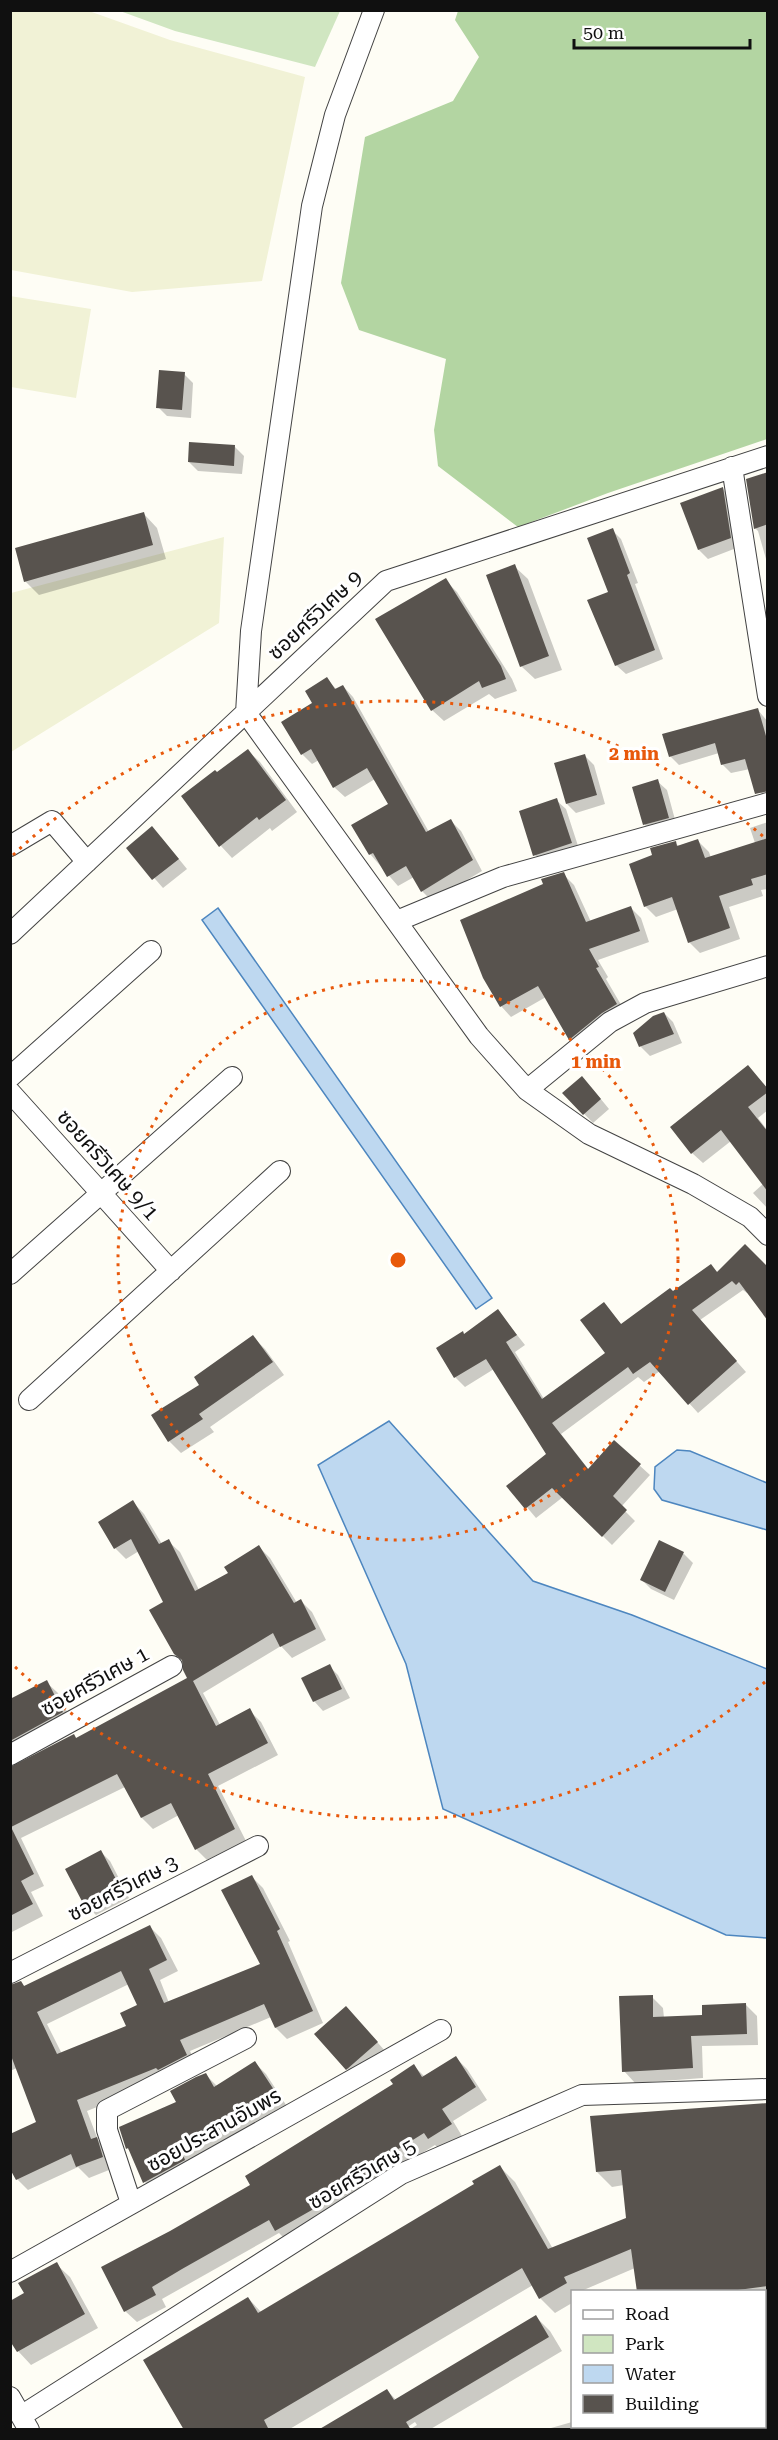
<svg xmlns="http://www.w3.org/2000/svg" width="778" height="2440" viewBox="0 0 778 2440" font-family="'Roboto Serif','Noto Sans Thai',serif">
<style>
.farmland{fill:#f1f2d6}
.green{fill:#d0e6c1}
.forest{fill:#b3d5a2}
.water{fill:#bed8f0;stroke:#4d86bf;stroke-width:1.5}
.shadow{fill:#0003;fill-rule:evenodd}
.building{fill:#58534e;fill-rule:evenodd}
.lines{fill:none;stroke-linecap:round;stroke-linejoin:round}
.minor-casing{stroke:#434343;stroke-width:22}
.minor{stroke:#fff;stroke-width:20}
.ring{fill:none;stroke:#e8590c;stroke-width:3;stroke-dasharray:3 6}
.labels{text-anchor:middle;stroke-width:6;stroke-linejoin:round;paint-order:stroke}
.street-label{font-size:21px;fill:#101010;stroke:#fff}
.centre{fill:#e8590c;stroke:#fff;stroke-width:3}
.ring-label{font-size:18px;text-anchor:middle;font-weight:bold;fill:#e8590c;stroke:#fff;stroke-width:6;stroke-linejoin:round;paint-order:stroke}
</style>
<rect width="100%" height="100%" fill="#fefdf5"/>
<path class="farmland" d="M10 11H89L170 40 305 77 262 281 132 292 11 270Z
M10 296 91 309 76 398 11 387Z
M224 537 219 623 11 752V593Z"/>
<path class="green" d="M120 11H340L315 67 175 31Z"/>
<path class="forest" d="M458 11H767V439L608 493 518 527 438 466 434 430 446 359 359 330 341 283 365 137 453 101 479 57 455 20Z"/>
<path class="water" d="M218 908 492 1298 476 1309 202 920Z
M389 1421 533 1581 632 1615 767 1669V1938L726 1935 443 1809 406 1664 318 1465Z
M677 1450 690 1451 767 1483V1530L662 1500 654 1489 655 1467Z"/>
<path class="shadow" d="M184 374 193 383 191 418 167 416 158 407Z
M235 447 244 456 242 474 198 471 189 462Z
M768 474V566L758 531 755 528Z
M723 489 732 498 739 547 708 559 699 550Z
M144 514 157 528 166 559 39 595 25 581Z
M612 530 621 539 638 583 635 584 663 659 626 674 616 665 610 593Z
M514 566 528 579 562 670 535 679 521 666Z
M445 580 457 592 512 679 517 691 495 699 489 694 444 721 432 710Z
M327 679 337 690 343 686 353 697 429 832 451 821 461 831 482 871 432 901 422 891 414 877 398 886 370 854 390 805 375 779 345 797 334 787 319 760 312 764 302 754 314 703Z
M758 710 768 722V795L764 796 755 787 750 769 731 773 722 764 719 753 679 765 670 756Z
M248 751 260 762 297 812 272 831 270 828 232 858 221 846 183 796Z
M585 756 594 765 605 804 576 813 567 804Z
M657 781 667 790 677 827 654 834 645 825 634 788Z
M556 800 566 809 580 852 544 864 535 855Z
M768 822V889L761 890 763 896 729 907 740 939 700 953 689 942 678 909 656 917 645 906 654 856 675 843 680 847 698 841 709 852 711 858 755 843 750 828Z
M161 837 187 869 163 888 128 848Z
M563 874 574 885 591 922 631 908 641 918 649 942 598 960 608 977 606 979 627 1015 581 1049 570 1039 546 997 511 1017 501 1006 544 885Z
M664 1013 673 1022 682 1043 650 1056 641 1047 635 1033Z
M748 1067 768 1089V1110L758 1118 768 1131V1209L753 1193 763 1184 731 1141 703 1163 692 1153Z
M591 1087 609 1109 593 1123 564 1093Z
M745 1246 748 1292 747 1293 743 1290 700 1320 746 1372 698 1413 660 1371 644 1382 638 1377 561 1434 589 1470 614 1442 650 1475 621 1507 635 1521 612 1545 563 1497 536 1518 509 1486 548 1454 494 1369 465 1387 455 1377 438 1348 465 1335 498 1311 525 1345 515 1352 544 1399 607 1353 604 1304 622 1325 711 1266 718 1273Z
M253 1337 265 1349 284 1375 210 1427 214 1432 181 1453 169 1441 201 1385Z
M133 1502 144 1514 162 1544 168 1541 180 1552 199 1590 230 1573 259 1547 270 1558 297 1603 301 1601 312 1612 326 1640 292 1658 281 1646 203 1693 220 1725 249 1710 261 1722 278 1755 218 1786 246 1841 207 1860 196 1849 179 1815 153 1829 142 1818 125 1787 21 1838 44 1886 31 1892 43 1916 10 1933V1768L74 1735 77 1739 189 1679 184 1662 175 1654 165 1603 139 1551 126 1559 115 1548Z
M660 1542 684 1554 693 1563 674 1600 651 1589 642 1580Z
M329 1666 338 1675 350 1698 323 1711 314 1701 303 1678Z
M46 1682 58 1693 73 1724 10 1761V1701Z
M101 1852 110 1861 129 1898 96 1915 87 1906 67 1869Z
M251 1876 263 1888 290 1941 288 1942 323 2023 287 2039 276 2028 271 2017 190 2051 197 2067 87 2111 98 2140 107 2150 114 2168 89 2178 78 2167 28 2190 17 2179 38 2122 17 2068 10 2071V1987L21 1982 25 1987 150 1927 161 1938 178 1971 160 1980 169 2003 262 1965ZM129 1984 139 2006 128 2027 62 2054 47 2024Z
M652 1997 663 2008 664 2018 703 2017 746 2005 757 2016 758 2045 702 2046 703 2078 635 2083 624 2071Z
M355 2017 386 2052 356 2078 347 2069Z
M456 2058 467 2069 487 2100 453 2121 462 2136 440 2150 435 2145 374 2183 288 2242 279 2233 162 2299 166 2307 137 2322 125 2311 252 2186 395 2084 414 2066 425 2077Z
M255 2063 266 2074 288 2108 156 2193 145 2182 132 2153 127 2148 206 2075 218 2087Z
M768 2104V2345L764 2342V2292H638L635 2268 579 2292H572V2303L555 2313 540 2298 533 2285 288 2430H186L248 2298 261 2312 476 2184 500 2167 515 2182 553 2249 628 2219 624 2185 612 2187 597 2172Z
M56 2264 70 2277 98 2328 31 2365 18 2351 26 2294Z
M536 2317 550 2331 562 2351 429 2430H409L417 2425 415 2422 403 2430 387 2390 396 2400Z
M572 2422V2426H614L617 2430H544Z"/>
<path class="building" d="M159 370 185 372 182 410 156 408Z
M189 442 235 445 234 466 188 462Z
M768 472V524L754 529 746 479Z
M723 487 731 538 698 550 680 503Z
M144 512 153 545 24 582 15 548Z
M613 528 630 573 627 575 655 650 615 666 587 600 608 592 587 538Z
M515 564 549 656 520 667 486 575Z
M446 578 501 666 506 679 482 688 479 681 431 711 375 619Z
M327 677 335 689 343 685 426 832 451 819 473 860 421 892 406 866 387 877 373 853 369 855 351 825 388 804 367 768 333 788 311 749 301 755 281 722 312 703 305 691Z
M758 708 768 743V791L755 794 745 759 721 765 715 743 669 757 662 734Z
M248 749 286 800 259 820 257 817 219 847 181 796 215 770 217 772Z
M585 754 597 795 566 804 554 763Z
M658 779 669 818 643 825 632 787Z
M557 798 572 843 533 856 519 811Z
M152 826 179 859 152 880 126 848Z
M768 838V874L751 879 753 885 719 896 730 928 688 943 672 897 644 907 629 864 652 855 650 848 676 841 677 846 698 839 705 858Z
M564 872 586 922 631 906 640 931 589 949 599 967 596 968 617 1004 602 1013 569 1040 538 986 500 1007 483 978 460 920 543 884 541 879Z
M664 1012 674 1034 639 1047 633 1033 653 1016Z
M748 1065 768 1089V1092L748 1107 768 1132V1192L721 1130 691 1154 670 1127Z
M582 1076 601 1099 583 1115 562 1093Z
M745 1244 768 1267V1321L739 1282 736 1285 732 1281 692 1310 737 1361 688 1405 650 1362 633 1374 628 1367 552 1423 588 1469 614 1440 641 1464 613 1496 627 1510 602 1537 552 1488 525 1509 506 1486 546 1454 486 1359 454 1378 436 1348 463 1331 464 1334 498 1309 517 1335 506 1342 542 1399 605 1353 580 1320 604 1302 621 1324 670 1288 673 1291 711 1264 717 1272Z
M253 1335 273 1362 199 1414 203 1419 168 1442 151 1415 199 1385 194 1377Z
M133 1500 159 1544 169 1539 195 1591 228 1573 224 1567 259 1545 294 1603 301 1599 316 1629 280 1647 273 1633 193 1681 216 1726 250 1708 268 1743 208 1774 235 1829 195 1850 171 1803 141 1818 117 1774 11 1827 34 1874 21 1881 33 1904 10 1916V1767L74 1734 76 1738 187 1678 183 1670 182 1660 174 1654 149 1610 163 1602 131 1539 114 1549 98 1522Z
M659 1540 684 1552 665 1592 640 1580Z
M330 1664 342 1689 313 1702 301 1678Z
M47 1680 63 1712 10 1741V1699Z
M101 1850 121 1889 85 1907 65 1869Z
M252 1875 280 1929 277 1931 313 2011 275 2028 264 2004 180 2040 187 2055 158 2070 156 2068 77 2100 91 2139 97 2137 103 2157 76 2167 71 2154 16 2180 10 2169V2134L36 2122 10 2053V1985L21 1981 24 1986 150 1925 167 1960 149 1969 164 2003 260 1964 221 1890ZM121 1971 137 2005 120 2013 126 2026 57 2054 37 2012Z
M653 1995V2017L702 2015V2005L746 2003 747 2034 691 2036 693 2068 622 2072 619 1996Z
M346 2006 378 2042 346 2070 314 2034Z
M456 2056 476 2087 442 2109 452 2124 428 2139 424 2133 363 2171 368 2178 275 2231 269 2220 182 2269 152 2287 156 2295 124 2312 101 2267 170 2231 250 2185 245 2176 393 2084 390 2080 414 2064 422 2077Z
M255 2061 278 2096 182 2152 185 2160 143 2183 128 2148 126 2149 119 2127 176 2102 170 2091 196 2077 206 2073 214 2087Z
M768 2103V2286L723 2292H637L631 2249 564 2277 567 2283 539 2299 522 2268 264 2420 269 2430H184L143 2360 248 2297 258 2313 474 2184 472 2181 500 2165 548 2249 626 2218 621 2170 596 2172 590 2116Z
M57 2262 85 2314 17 2352 10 2341V2301L24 2293 18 2283Z
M536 2315 549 2337 406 2422 411 2430H318L387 2389 394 2400Z"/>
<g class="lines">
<g class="minor-casing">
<path id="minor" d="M374 10 335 115 312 206 251 631 246 713 479 1036 527 1090 589 1134 693 1184 750 1217 768 1235
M732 467 768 696
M10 846 52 821 87 862
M397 921 503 877 768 803
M10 934 386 581 768 456
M10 1077 151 951
M527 1090 610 1022 645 1003 768 966
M10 1092 171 1271
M10 1274 232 1077
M29 1400 280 1171
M10 1755 172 1666
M10 1973 258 1846
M131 2203 107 2130V2110L246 2038
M10 2272 441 2030
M10 2397 29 2430
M21 2416 401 2174 582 2095 768 2089"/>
</g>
<use href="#minor" class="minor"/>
</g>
<g class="ring">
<circle cx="398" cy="1260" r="280"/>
<path d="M765 1682A559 559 0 0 1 13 1665M13 855A559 559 0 0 1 765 838"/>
</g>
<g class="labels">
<g class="street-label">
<text transform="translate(315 615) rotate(-43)" y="7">ซอยศรีวิเศษ 9</text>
<text transform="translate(108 1165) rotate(48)" y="7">ซอยศรีวิเศษ 9/1</text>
<text transform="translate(95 1681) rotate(-29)" y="7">ซอยศรีวิเศษ 1</text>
<text transform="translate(123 1888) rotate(-27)" y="7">ซอยศรีวิเศษ 3</text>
<text transform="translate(214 2130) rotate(-29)" y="7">ซอยประสานอัมพร</text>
<text transform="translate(362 2174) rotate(-30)" y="7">ซอยศรีวิเศษ 5</text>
</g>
</g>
<circle cx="398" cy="1260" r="9" class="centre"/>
<g class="ring-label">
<text x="634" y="760">2 min</text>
<text x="596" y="1068">1 min</text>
</g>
<rect width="778" height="2440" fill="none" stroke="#101010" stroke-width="24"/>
<rect x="571" y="2290" width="195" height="138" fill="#ffffff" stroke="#9f9f9f" stroke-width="1.5"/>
<rect x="583" y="2310" width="30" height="9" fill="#ffffff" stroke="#9f9f9f" stroke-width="1.5"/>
<text x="625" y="2320" font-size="18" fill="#101010">Road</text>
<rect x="583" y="2335" width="30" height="18" fill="#d0e6c1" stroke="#9f9f9f" stroke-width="1.5"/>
<text x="625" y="2350" font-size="18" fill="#101010">Park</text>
<rect x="583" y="2365" width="30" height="18" fill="#bed8f0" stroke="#9f9f9f" stroke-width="1.5"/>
<text x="625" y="2380" font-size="18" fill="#101010">Water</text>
<rect x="583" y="2395" width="30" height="18" fill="#58534e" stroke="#9f9f9f" stroke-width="1.5"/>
<text x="625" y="2410" font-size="18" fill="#101010">Building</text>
<path d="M574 39v9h176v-9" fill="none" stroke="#101010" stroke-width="3"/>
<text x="583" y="39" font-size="18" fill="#101010" stroke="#ffffff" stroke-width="4.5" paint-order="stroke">50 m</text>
</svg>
